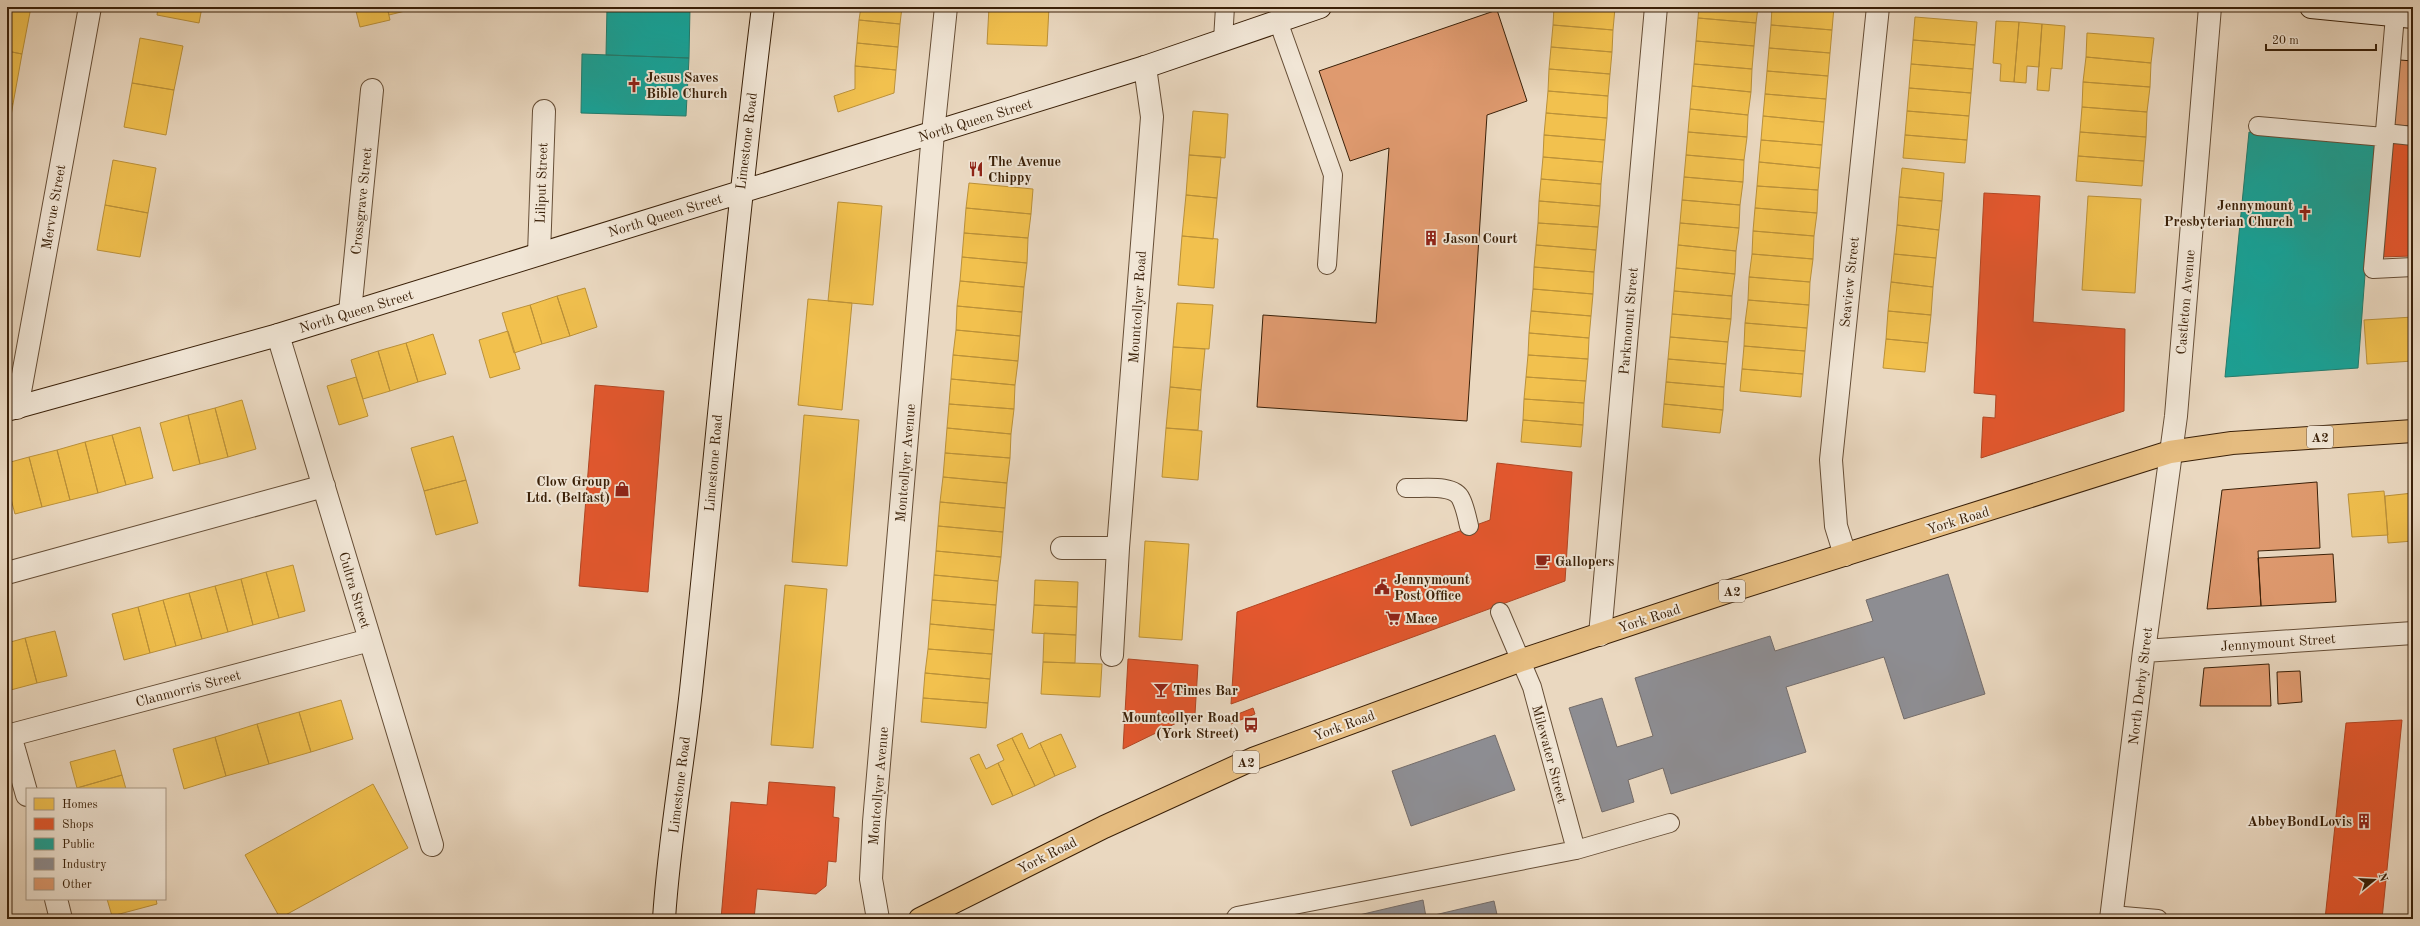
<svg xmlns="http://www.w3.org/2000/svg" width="2420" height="926" viewBox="0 0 2420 926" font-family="'Old Standard TT',serif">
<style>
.homes{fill:#f2c14e;stroke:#bb9139}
.shops{fill:#e4572e;stroke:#b14623}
.public{fill:#17a398;stroke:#227c6d}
.industry{fill:#8d8d92;stroke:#746c69}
.building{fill:#df9a6f;stroke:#3a2008}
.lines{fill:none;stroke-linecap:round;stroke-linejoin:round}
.lane-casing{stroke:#664e36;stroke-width:20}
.street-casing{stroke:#664e36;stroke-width:24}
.secondary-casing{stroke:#3a2008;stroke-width:24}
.primary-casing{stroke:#3a2008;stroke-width:24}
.lane{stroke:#f1e6d6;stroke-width:18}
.street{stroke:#f1e6d6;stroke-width:22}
.secondary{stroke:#f1e6d6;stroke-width:22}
.primary{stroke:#e5bc80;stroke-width:22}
.labels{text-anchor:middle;stroke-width:4;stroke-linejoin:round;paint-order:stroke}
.shield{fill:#f1e6d6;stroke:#715b46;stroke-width:1}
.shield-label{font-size:13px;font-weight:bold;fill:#3a2008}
.poi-label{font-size:14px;font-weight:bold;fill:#3a2008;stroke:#f1e6d6;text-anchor:start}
.street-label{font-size:14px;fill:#3a2008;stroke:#f1e6d6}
</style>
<rect width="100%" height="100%" fill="#ead8c0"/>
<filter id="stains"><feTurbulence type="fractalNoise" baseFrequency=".005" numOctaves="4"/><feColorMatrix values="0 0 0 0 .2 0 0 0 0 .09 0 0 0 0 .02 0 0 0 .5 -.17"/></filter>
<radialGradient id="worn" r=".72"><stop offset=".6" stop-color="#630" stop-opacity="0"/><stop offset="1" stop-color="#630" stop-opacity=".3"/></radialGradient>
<path class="homes" d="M7 7H31L22 54 7 51Z
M158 7H202L199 23 157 15Z
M355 7H387L390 20 360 27Z
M387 7H417V8L389 15Z
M861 7H902L900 24 859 20Z
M989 7H1049L1047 46 987 44Z
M1554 7 1615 8 1613 30 1553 25Z
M1699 7H1758L1756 23 1698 18Z
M1772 7H1834L1832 30 1771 25Z
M1915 17 1977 22 1975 45 1913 40Z
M1698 18 1756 23 1754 46 1696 41Z
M859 20 900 24 898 47 857 43Z
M1996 21 2019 22 2014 82 2000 81 2001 64 1993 63Z
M2019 22 2042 24 2039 67 2027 66 2026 83 2014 82Z
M2042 24 2065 26 2062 69 2051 68 2049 91 2037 90Z
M1553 25 1613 30 1612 52 1551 47Z
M1771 25 1832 30 1830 53 1769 48Z
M2087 33 2154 38 2151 63 2086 57Z
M140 38 183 46 174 90 132 83Z
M1913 40 1975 45 1973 69 1911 64Z
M1696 41 1754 46 1752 69 1694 64Z
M857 43 898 47 896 70 855 66Z
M1551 47 1612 52 1610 74 1549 69Z
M1769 48 1830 53 1828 76 1767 71Z
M7 51 22 54 13 104 7 103Z
M2086 57 2151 63 2150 87 2083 82Z
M1694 64 1752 69 1751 92 1692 86Z
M1911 64 1973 69 1971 93 1909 88Z
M855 66 896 70 894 93 838 112 834 96 855 89Z
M1549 69 1610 74 1608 96 1548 91Z
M1767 71 1828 76 1826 99 1765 94Z
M2083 82 2150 87 2147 112 2082 107Z
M132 83 174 90 166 135 124 127Z
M1692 86 1751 92 1748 115 1690 109Z
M1909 88 1971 93 1969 116 1907 111Z
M1548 91 1608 96 1607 118 1546 113Z
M1765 94 1826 99 1824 122 1763 116Z
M7 103 13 104 7 140Z
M2082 107 2147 112 2146 137 2080 132Z
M1690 109 1748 115 1747 137 1688 132Z
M1193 111 1228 114 1225 158 1189 155Z
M1907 111 1969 116 1967 140 1905 135Z
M1546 113 1607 118 1605 140 1544 135Z
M1763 116 1824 122 1822 145 1761 140Z
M1688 132 1747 137 1744 160 1686 155Z
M2080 132 2146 137 2144 161 2078 156Z
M1544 135 1605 140 1603 162 1543 157Z
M1905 135 1967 140 1965 163 1903 158Z
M1761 140 1822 145 1820 168 1759 162Z
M1189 155 1221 157 1217 198 1186 195Z
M1686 155 1744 160 1743 182 1684 177Z
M2078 156 2144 161 2142 186 2076 181Z
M1543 157 1603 162 1601 184 1541 179Z
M113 160 156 168 148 213 105 205Z
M1759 162 1820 168 1818 190 1757 186Z
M1902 168 1944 173 1942 201 1899 197Z
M1684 177 1743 182 1740 205 1682 200Z
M1541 179 1601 184 1600 206 1539 201Z
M969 183 1033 189 1031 214 966 208Z
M1757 186 1818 190 1817 213 1755 208Z
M1186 195 1217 198 1213 239 1182 236Z
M2088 196 2141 199 2135 293 2082 290Z
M1899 197 1942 201 1939 230 1897 225Z
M1682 200 1740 205 1739 228 1680 223Z
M1539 201 1600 206 1598 227 1538 223Z
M838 202 882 206 873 305 828 301Z
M105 205 148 213 140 257 97 250Z
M966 208 1031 214 1028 238 964 233Z
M1755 208 1817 213 1814 236 1753 231Z
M1538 223 1598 227 1596 250 1536 245Z
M1680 223 1739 228 1736 251 1678 245Z
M1897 225 1939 230 1936 258 1894 254Z
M1753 231 1814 236 1813 259 1752 254Z
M964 233 1028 238 1027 263 962 257Z
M1182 236 1218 239 1214 288 1178 285Z
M1536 245 1596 250 1594 272 1534 267Z
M1678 245 1736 251 1735 274 1676 268Z
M1752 254 1813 259 1810 282 1749 277Z
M1894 254 1936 258 1933 287 1891 282Z
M962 257 1027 263 1024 287 960 281Z
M1534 267 1594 272 1593 294 1533 289Z
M1676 268 1735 274 1732 296 1674 291Z
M1749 277 1810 282 1809 305 1748 300Z
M960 281 1024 287 1022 312 957 306Z
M1891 282 1933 287 1931 315 1888 311Z
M585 288 597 327 570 336 557 296Z
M1533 289 1593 294 1591 316 1531 311Z
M1674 291 1732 296 1731 319 1672 314Z
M557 296 570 336 542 344 530 305Z
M808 299 852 303 842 410 798 405Z
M1748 300 1809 305 1807 328 1745 323Z
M1177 303 1213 305 1209 349 1173 347Z
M530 305 542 344 514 353 502 313Z
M957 306 1022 312 1020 336 956 330Z
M1531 311 1591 316 1589 338 1529 333Z
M1888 311 1931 315 1928 343 1886 339Z
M1672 314 1731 319 1728 342 1670 337Z
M2413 317V361L2367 364 2364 320Z
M1745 323 1807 328 1805 351 1744 346Z
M956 330 1020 336 1018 361 953 355Z
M508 331 520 369 490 378 479 340Z
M1529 333 1589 338 1588 359 1528 355Z
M433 334 446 374 418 382 406 343Z
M1670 337 1728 342 1726 364 1668 359Z
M1886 339 1928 343 1925 372 1883 368Z
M406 343 418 382 390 391 378 351Z
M1744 346 1805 351 1803 374 1742 369Z
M1173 347 1205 349 1201 390 1170 387Z
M378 351 390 391 363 399 351 360Z
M953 355 1018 361 1015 385 951 379Z
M1528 355 1588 359 1586 381 1526 377Z
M1668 359 1726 364 1724 387 1666 382Z
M1742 369 1803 374 1801 397 1740 391Z
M356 377 368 416 339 425 327 386Z
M1526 377 1586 381 1584 403 1524 399Z
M951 379 1015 385 1014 409 949 404Z
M1666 382 1724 387 1723 410 1664 404Z
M1170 387 1201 390 1198 430 1166 428Z
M1524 399 1584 403 1583 425 1523 420Z
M242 400 256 449 228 457 215 408Z
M949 404 1014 409 1011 434 947 428Z
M1664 404 1723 410 1720 433 1662 427Z
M215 408 228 457 200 464 188 415Z
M188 415 200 464 173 471 160 423Z
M804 415 859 420 847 566 792 562Z
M1523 420 1583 425 1581 447 1521 442Z
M140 427 153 478 126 485 112 435Z
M947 428 1011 434 1010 458 945 453Z
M1166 428 1202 431 1198 480 1162 477Z
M112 435 126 485 98 493 85 442Z
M453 436 466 480 424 491 411 448Z
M85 442 98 493 70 500 57 450Z
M57 450 70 500 42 507 29 457Z
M945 453 1010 458 1007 483 943 477Z
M29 457 42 507 15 514 7 484V463Z
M943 477 1007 483 1005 508 940 502Z
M466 480 478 523 436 535 424 491Z
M2384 491 2388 535 2352 537 2348 494Z
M2413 493V541L2388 543 2385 496Z
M940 502 1005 508 1003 532 938 526Z
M938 526 1003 532 1001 557 936 551Z
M1145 541 1189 544 1182 640 1139 637Z
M936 551 1001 557 998 581 934 575Z
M293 565 305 611 279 618 266 572Z
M266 572 279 618 253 625 241 579Z
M934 575 998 581 996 605 932 600Z
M241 579 253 625 228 632 215 586Z
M1035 580 1078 582 1077 607 1034 605Z
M785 585 827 589 813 748 771 745Z
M215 586 228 632 202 639 189 593Z
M189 593 202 639 176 646 163 600Z
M163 600 176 646 150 653 138 607Z
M932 600 996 605 994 630 930 624Z
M1034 605 1077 607 1076 635 1032 633Z
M138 607 150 653 124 660 112 614Z
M930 624 994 630 992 654 928 649Z
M55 631 67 676 37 683 25 638Z
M1044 633 1076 635 1075 663 1043 662Z
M25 638 37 683 7 691V643Z
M928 649 992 654 990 679 925 673Z
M1043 662 1102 664 1100 697 1041 694Z
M925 673 990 679 988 703 923 698Z
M923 698 988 703 986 728 921 722Z
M341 700 353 739 311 752 299 712Z
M299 712 311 752 269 764 257 724Z
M257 724 269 764 226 776 215 737Z
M1022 733 1029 749 1040 743 1055 776 1035 786 1012 738Z
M1061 734 1076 767 1055 776 1040 743Z
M215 737 226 776 184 789 173 749Z
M1012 738 1035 786 1013 796 998 763 1004 760 997 745Z
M115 750 122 775 77 788 70 762Z
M979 754 986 769 998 763 1013 796 992 805 970 758Z
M122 775 126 789H77V788Z
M373 784 408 848 280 918 245 855Z
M107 899H156L157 904 112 916Z"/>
<path class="shops" d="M2389 136 2413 138V256L2379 257Z
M1984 193 2040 196 2033 322 2125 329 2124 411 1981 458 1983 417 1995 418 1996 395 1974 393Z
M595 385 664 391 648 592 579 586Z
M1497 463 1572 472 1565 581 1231 704 1237 612 1490 520Z
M1128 659 1198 665 1195 714 1123 749Z
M1253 708 1255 714 1231 724 1228 718Z
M2402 720 2382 919H2325L2346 723Z
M769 782 835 787 833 817 839 818 836 862 828 861 826 886 816 894 757 889 754 919H721L731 802 767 805Z"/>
<path class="public" d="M607 7H690L689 58 606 55Z
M582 54 689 58 686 116 581 113Z
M2249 132 2375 141 2358 368 2225 377Z"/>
<path class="industry" d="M1948 574 1985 694 1904 719 1884 657 1786 687 1806 752 1671 794 1663 768 1628 780 1634 802 1602 812 1569 708 1602 698 1617 747 1653 736 1635 678 1770 636 1775 651 1873 621 1866 600Z
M1495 735 1515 790 1411 826 1392 771Z
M1423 900 1426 917 1494 901 1498 919H1342Z"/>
<path class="building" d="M1497 10 1527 101 1487 115 1467 421 1257 407 1263 315 1376 323 1389 148 1350 161 1319 71Z
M2400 60 2413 61V126L2391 125Z
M2317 482 2320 548 2258 551 2261 606 2207 609 2222 490Z
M2333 554 2336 602 2261 606 2258 558Z
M2269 664 2271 706H2200L2204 668Z
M2300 671 2302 702 2278 704 2277 672Z"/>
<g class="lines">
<g class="lane-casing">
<path id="lane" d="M2395 16 2373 269 2413 267
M1278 21 1333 175 1327 265
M1223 40 1225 7
M2258 126 2384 137
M2385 133 2413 136
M1406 488C1420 489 1454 483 1461 499 1465 507 1467 517 1469 526
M1500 612 1532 687 1576 850
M2112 915 2158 919
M1235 919 1237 916 1576 850 1670 823"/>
</g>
<g class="street-casing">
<path id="street" d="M539 254 544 111
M350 312 372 90
M278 335 432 845
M17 408 90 7
M1062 548H1118
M1845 555 1836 526 1831 460 1878 7
M7 573 324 486
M1600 635 1656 7
M2144 651 2413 633
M1112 655 1118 548 1152 117 1145 67
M10 735 27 795
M7 736 370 640
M56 899 61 919
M878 919 871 879 874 822 933 133 946 7
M2111 919 2144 651 2176 416 2210 7"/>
</g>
<g class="secondary-casing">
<path id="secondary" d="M2311 7 2413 17
M7 410 278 335 1145 67 1320 7
M664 919C669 839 684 760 692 681 716 456 735 231 763 7"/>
</g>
<g class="primary-casing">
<path id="primary" d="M920 919 1104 827 1255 758 1522 660 1733 590 2170 452 2232 443 2413 431"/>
</g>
<use href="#lane" class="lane"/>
<use href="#street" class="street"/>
<use href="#secondary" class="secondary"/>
<use href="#primary" class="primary"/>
</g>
<defs>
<g id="church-bare" transform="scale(1.2)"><path d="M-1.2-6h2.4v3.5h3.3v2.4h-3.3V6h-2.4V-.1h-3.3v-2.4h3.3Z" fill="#8f2418" stroke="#f1e6d6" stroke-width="2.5" paint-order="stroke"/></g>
<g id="restaurant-bare" transform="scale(1.2)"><path d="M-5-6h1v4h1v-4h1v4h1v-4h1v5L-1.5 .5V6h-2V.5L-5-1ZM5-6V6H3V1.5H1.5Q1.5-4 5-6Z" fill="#8f2418" stroke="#f1e6d6" stroke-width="2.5" paint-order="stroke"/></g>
<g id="building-bare" transform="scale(1.2)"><path d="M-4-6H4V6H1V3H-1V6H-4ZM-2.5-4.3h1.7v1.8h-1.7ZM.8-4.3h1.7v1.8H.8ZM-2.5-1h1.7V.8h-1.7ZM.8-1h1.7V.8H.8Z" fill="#8f2418" stroke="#f1e6d6" stroke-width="2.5" paint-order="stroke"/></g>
<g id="shop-bare" transform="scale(1.2)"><path d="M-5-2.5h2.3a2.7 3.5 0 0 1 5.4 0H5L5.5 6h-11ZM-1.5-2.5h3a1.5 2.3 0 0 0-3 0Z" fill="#8f2418" stroke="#f1e6d6" stroke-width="2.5" paint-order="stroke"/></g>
<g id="cafe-bare" transform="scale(1.2)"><path d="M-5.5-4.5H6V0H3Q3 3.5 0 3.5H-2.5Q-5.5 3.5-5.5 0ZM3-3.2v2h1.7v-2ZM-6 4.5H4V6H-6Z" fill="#8f2418" stroke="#f1e6d6" stroke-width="2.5" paint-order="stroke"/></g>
<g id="civic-bare" transform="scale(1.2)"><path d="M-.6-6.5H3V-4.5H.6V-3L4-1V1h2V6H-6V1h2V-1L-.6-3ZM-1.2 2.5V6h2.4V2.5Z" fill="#8f2418" stroke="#f1e6d6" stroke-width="2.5" paint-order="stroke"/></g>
<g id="supermarket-bare" transform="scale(1.2)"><path d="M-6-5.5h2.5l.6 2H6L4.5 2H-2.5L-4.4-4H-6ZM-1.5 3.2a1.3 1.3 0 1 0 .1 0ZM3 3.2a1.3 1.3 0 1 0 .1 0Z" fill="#8f2418" stroke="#f1e6d6" stroke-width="2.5" paint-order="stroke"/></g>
<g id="bar-bare" transform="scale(1.2)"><path d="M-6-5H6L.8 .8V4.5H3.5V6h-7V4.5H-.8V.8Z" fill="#8f2418" stroke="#f1e6d6" stroke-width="2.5" paint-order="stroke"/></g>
<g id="bus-bare" transform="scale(1.2)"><path d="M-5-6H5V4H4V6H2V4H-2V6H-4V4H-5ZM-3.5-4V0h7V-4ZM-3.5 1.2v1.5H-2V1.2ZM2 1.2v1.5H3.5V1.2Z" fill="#8f2418" stroke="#f1e6d6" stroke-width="2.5" paint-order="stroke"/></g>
</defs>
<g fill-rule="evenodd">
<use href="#church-bare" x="634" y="85"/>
<use href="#restaurant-bare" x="976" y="169"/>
<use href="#church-bare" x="2305" y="213"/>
<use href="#building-bare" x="1431" y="238"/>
<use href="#shop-bare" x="622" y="489"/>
<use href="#cafe-bare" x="1543" y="561"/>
<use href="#civic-bare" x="1382" y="587"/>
<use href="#supermarket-bare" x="1393" y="618"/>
<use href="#bar-bare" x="1161" y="690"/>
<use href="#bus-bare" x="1251" y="725"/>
<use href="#building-bare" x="2364" y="821"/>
</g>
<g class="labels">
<g class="shield">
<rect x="2307" y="426" width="26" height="22" rx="3"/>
<rect x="1719" y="580" width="26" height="22" rx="3"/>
<rect x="1233" y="751" width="26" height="22" rx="3"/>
</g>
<g class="shield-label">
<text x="2320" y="442">A2</text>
<text x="1732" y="596">A2</text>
<text x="1246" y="767">A2</text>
</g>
<g class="poi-label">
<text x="646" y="82">Jesus Saves<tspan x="646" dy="16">Bible Church</tspan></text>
<text x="988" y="166">The Avenue<tspan x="988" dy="16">Chippy</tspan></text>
<text x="2293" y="210" text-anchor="end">Jennymount<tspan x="2293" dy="16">Presbyterian Church</tspan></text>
<text x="1443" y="243">Jason Court</text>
<text x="610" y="486" text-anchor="end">Clow Group<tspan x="610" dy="16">Ltd. (Belfast)</tspan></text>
<text x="1555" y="566">Gallopers</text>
<text x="1394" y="584">Jennymount<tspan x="1394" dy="16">Post Office</tspan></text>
<text x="1405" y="623">Mace</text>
<text x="1173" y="695">Times Bar</text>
<text x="1239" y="722" text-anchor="end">Mountcollyer Road<tspan x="1239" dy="16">(York Street)</tspan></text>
<text x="2352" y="826" text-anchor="end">AbbeyBondLovis</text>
</g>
<g class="street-label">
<text transform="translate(975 120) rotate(-17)" y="5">North Queen Street</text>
<text transform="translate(746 141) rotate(-83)" y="5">Limestone Road</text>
<text transform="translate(541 183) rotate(-88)" y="5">Liliput Street</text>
<text transform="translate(361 201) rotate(-84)" y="5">Crossgrave Street</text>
<text transform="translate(53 207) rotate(-80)" y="5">Mervue Street</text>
<text transform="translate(665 215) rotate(-17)" y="5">North Queen Street</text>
<text transform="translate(1849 282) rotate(-84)" y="5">Seaview Street</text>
<text transform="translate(2185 302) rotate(-85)" y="5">Castleton Avenue</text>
<text transform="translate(1137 307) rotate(-86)" y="5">Mountcollyer Road</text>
<text transform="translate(356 311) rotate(-17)" y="5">North Queen Street</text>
<text transform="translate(1628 321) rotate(-85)" y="5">Parkmount Street</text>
<text transform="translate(713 463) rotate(-85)" y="5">Limestone Road</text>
<text transform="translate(905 463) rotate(-85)" y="5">Montcollyer Avenue</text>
<text transform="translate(1958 520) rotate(-17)" y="5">York Road</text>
<text transform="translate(355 590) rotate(73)" y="5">Cultra Street</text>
<text transform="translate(1649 618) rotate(-18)" y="5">York Road</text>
<text transform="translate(2278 642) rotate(-4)" y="5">Jennymount Street</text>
<text transform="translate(2140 686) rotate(-83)" y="5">North Derby Street</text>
<text transform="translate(188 688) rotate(-15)" y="5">Clanmorris Street</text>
<text transform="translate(1344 725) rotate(-20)" y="5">York Road</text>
<text transform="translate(1550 754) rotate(75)" y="5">Milewater Street</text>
<text transform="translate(679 785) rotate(-83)" y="5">Limestone Road</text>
<text transform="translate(878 786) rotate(-85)" y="5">Montcollyer Avenue</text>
<text transform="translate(1047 855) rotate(-27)" y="5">York Road</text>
</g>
</g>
<rect width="2420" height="926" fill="none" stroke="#ead8c0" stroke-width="24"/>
<rect x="8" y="8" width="2404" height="910" fill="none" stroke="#3a2008" stroke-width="2"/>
<rect x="12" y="12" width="2396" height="902" fill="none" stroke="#3a2008"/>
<rect x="26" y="788" width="140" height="112" fill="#f1e6d6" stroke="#a89784"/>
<rect x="34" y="798" width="20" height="12" fill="#f2c14e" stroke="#a89784"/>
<text x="62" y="808" font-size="12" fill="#3a2008">Homes</text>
<rect x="34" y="818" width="20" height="12" fill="#e4572e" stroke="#a89784"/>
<text x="62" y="828" font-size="12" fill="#3a2008">Shops</text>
<rect x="34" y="838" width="20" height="12" fill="#17a398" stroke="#a89784"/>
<text x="62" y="848" font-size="12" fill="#3a2008">Public</text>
<rect x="34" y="858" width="20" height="12" fill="#8d8d92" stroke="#a89784"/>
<text x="62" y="868" font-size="12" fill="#3a2008">Industry</text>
<rect x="34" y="878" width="20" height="12" fill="#df9a6f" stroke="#a89784"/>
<text x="62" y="888" font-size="12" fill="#3a2008">Other</text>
<g transform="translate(2374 880) rotate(72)" stroke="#f1e6d6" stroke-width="3" paint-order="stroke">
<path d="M0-3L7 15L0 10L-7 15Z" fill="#3a2008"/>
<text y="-6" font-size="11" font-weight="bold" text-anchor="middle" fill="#3a2008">N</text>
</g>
<path d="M2266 44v6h110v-6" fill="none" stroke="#3a2008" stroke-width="2"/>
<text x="2272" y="44" font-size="12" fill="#3a2008" stroke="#f1e6d6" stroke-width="3" paint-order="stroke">20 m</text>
<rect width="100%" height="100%" filter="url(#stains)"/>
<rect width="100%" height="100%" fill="url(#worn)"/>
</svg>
